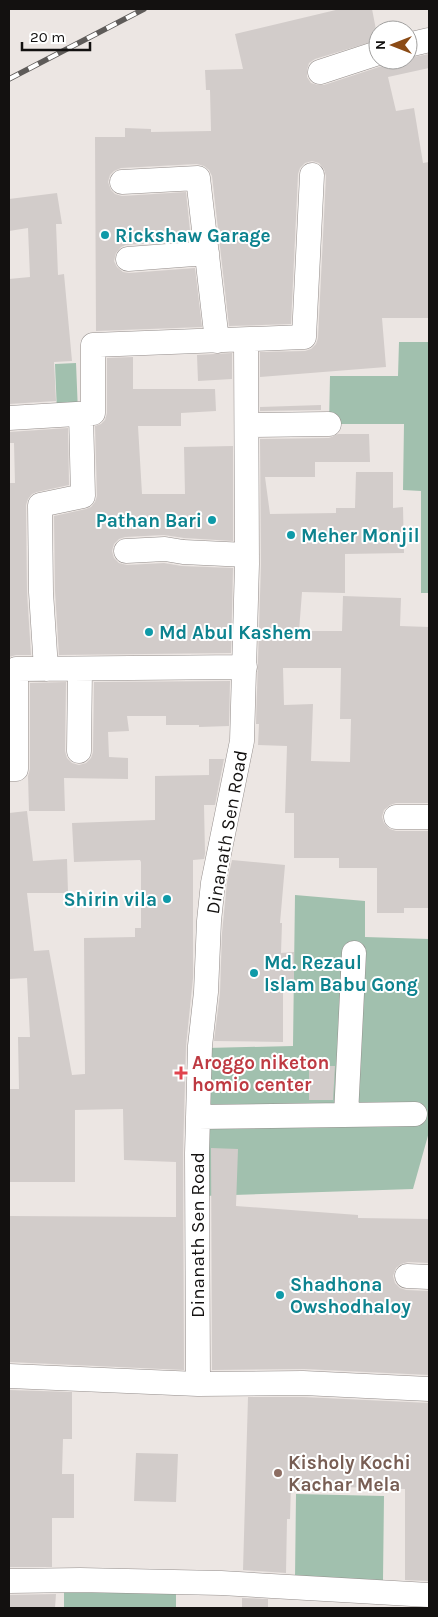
<svg xmlns="http://www.w3.org/2000/svg" width="438" height="1617" viewBox="0 0 438 1617" font-family="Karla,sans-serif">
<style>
.green{fill:#a1c0ae}
.building{fill:#d2ccca;fill-rule:evenodd}
.lines{fill:none;stroke-linecap:round;stroke-linejoin:round}
.minor-casing{stroke:#948e8c;stroke-width:25}
.minor{stroke:#fff;stroke-width:24}
.rail-casing{stroke:#5e5b59;stroke-width:5.5}
.rail{stroke:#fff;stroke-width:4;stroke-dasharray:11;stroke-linecap:butt}
.culture-dot{fill:#0f9aa8;stroke:#fff;stroke-width:2}
.health-dot{fill:#e0444e;stroke:#fff;stroke-width:2}
.education-dot{fill:#8d6e63;stroke:#fff;stroke-width:2}
.labels{text-anchor:middle;stroke-width:4;stroke-linejoin:round;paint-order:stroke}
.culture-label{font-size:19px;font-weight:bold;fill:#0d838f;stroke:#fff;text-anchor:start}
.street-label{font-size:19px;fill:#131110;stroke:#fff}
.health-label{font-size:19px;font-weight:bold;fill:#be3a42;stroke:#fff;text-anchor:start}
.education-label{font-size:19px;font-weight:bold;fill:#785e54;stroke:#fff;text-anchor:start}
</style>
<rect width="100%" height="100%" fill="#ece6e3"/>
<path class="green" d="M399 342H429V593H421V491L403 490 404 424H329L330 376H398Z
M76 363 78 412H57L55 364Z
M295 895 365 901V937L429 939V1132L413 1189 203 1196 206 1048 293 1046Z
M296 1494 384 1496 383 1580 295 1579Z
M64 1588 176 1591V1608H64Z"/>
<path class="building" d="M340 9H372L378 40 315 59 309 63 307 70V77L311 83 318 85H324L382 66 389 60H408V58L429 54V68L388 77 396 111 414 108 423 163 429 162V318H382L386 367 260 377V352L305 351 311 349 316 344 318 338 326 176 324 169 319 163 312 161 305 163 300 168 298 174 291 324 229 326 212 176 209 170 204 166 197 164 121 168 114 171 110 175 108 182 111 190 115 194 122 196 186 192 191 240 126 245 121 247 116 253 114 261 117 267 123 272 129 273 195 268 202 327 96 331 95 137H125V128L151 129V132L211 131 210 90H206L205 70 243 69 235 34Z
M57 193 62 224H56L58 275 64 274 72 361 54 362 56 401 9 404V279L30 277 28 228 9 231V199Z
M232 353V379L198 381 197 355Z
M133 357V389H215L216 411 181 413V426H138L142 494H185L184 447 233 446V541L184 538 164 535 125 537 119 539 114 544 112 551 114 558 119 563 127 565 164 563 182 566 233 568 231 653 59 655 55 591 54 516 86 509 91 507 95 502 97 496 95 426 101 424 105 420 107 413V358Z
M321 405V410L260 411V407Z
M68 428 69 485 37 492 32 494 28 499 26 505 27 592 31 655H16L9 657V483H15L14 443H9V432Z
M338 434H369L370 462H315V477H265L270 514 336 513V508H355L356 472H393V508L403 507 404 553 345 554V593L302 592 299 631H342L343 596 401 598 400 626 429 627V803H396L390 805 384 810 382 817 384 823 390 829 396 831H429V908H404V913H377V868H339V858H294V813H285L287 746 258 745 259 724H256L261 564 260 439 329 438ZM283 668H341L340 719H351L350 762 311 761 313 704 284 705Z
M230 681 229 726 199 727V725H166V716H127L129 731 108 732 109 757 128 758V779L64 778 65 811H29L28 776 30 769V683L66 682 65 751 67 758 72 763 79 765 86 763 91 758 93 752 94 682Z
M209 759H224L215 805H204L205 854 204 859 193 860V978L186 1046 183 1153 184 1370 9 1362V1216L176 1217V1162L124 1160 123 1109 75 1110V1182H9V1089H19L18 1037H30L27 978 9 979V813L27 811 33 861 67 859 68 893H27L34 951 49 950 72 1075 85 1074 84 938 135 937V928H141V862L140 860 74 862 72 823 155 820V776L209 775Z
M232 860 285 865 280 923H282L281 953 294 952V989H283V1042L214 1041 220 993 222 933 227 882Z
M309 1066H335L333 1100H309Z
M211 1148 238 1149 236 1206 358 1215V1218L429 1219V1263L408 1262 401 1264 396 1268 393 1276 395 1283 400 1288 406 1290 429 1291V1375L304 1369 212 1370Z
M9 1390 72 1392V1439H63L62 1474H74V1518H52V1567H9Z
M248 1397H303L429 1403V1581L405 1580V1489L342 1487V1484H291L290 1519H287L286 1573 243 1570Z
M136 1453 178 1454 176 1502 134 1501Z
M56 1594 55 1608H9V1595Z
M242 1598 268 1599V1608H242Z"/>
<g class="lines">
<g class="minor-casing">
<path id="minor" d="M408 45 429 40
M320 72 378 53
M122 182 198 178 217 341
M128 259 207 253
M9 418 93 413V345L304 337 312 175
M247 425 329 424
M126 551 165 549 183 552 247 555
M46 669 41 592 40 505 83 496 81 414
M79 751 80 669
M9 769H16V669L245 667
M396 817H429
M346 1115 354 953
M198 1117 415 1114
M407 1276 429 1277
M9 1376 198 1384 303 1383 429 1389
M198 1384 197 1153 200 1046 206 992 209 921 213 883 242 741 247 564 246 340
M9 1581 80 1580 221 1583 429 1595"/>
</g>
<use href="#minor" class="minor"/>
<g class="rail-casing">
<path id="rail" d="M9 79 144 9"/>
</g>
<use href="#rail" class="rail"/>
</g>
<g class="culture-dot">
<circle cx="105" cy="235" r="5"/>
<circle cx="212" cy="520" r="5"/>
<circle cx="291" cy="535" r="5"/>
<circle cx="149" cy="632" r="5"/>
<circle cx="167" cy="899" r="5"/>
<circle cx="254" cy="973" r="5"/>
<circle cx="280" cy="1295" r="5"/>
</g>
<path class="health-dot" d="M178.5 1065.5h5v5h5v5h-5v5h-5v-5h-5v-5h5z"/>
<circle class="education-dot" cx="278" cy="1473" r="5"/>
<g class="labels">
<g class="culture-label">
<text x="115" y="242">Rickshaw Garage</text>
<text x="202" y="527" text-anchor="end">Pathan Bari</text>
<text x="301" y="542">Meher Monjil</text>
<text x="159" y="639">Md Abul Kashem</text>
<text x="157" y="906" text-anchor="end">Shirin vila</text>
<text x="264" y="969">Md. Rezaul<tspan x="264" dy="22">Islam Babu Gong</tspan></text>
<text x="290" y="1291">Shadhona<tspan x="290" dy="22">Owshodhaloy</tspan></text>
</g>
<g class="street-label">
<text transform="translate(226 832) rotate(-80)" y="7">Dinanath Sen Road</text>
<text transform="translate(197 1235) rotate(-90)" y="7">Dinanath Sen Road</text>
</g>
<g class="health-label">
<text x="192" y="1069">Aroggo niketon<tspan x="192" dy="22">homio center</tspan></text>
</g>
<g class="education-label">
<text x="288" y="1469">Kisholy Kochi<tspan x="288" dy="22">Kachar Mela</tspan></text>
</g>
</g>
<rect width="438" height="1617" fill="none" stroke="#131110" stroke-width="20"/>
<g transform="translate(393 45) rotate(270)"><circle r="24" fill="#ffffff" stroke="#a1a09f"/>
<path d="M0-4L9 19L0 12L-9 19Z" fill="#8b4b16"/>
<text y="-8" font-size="14" font-weight="bold" text-anchor="middle" fill="#131110">N</text>
</g>
<path d="M22 42v8h68v-8" fill="none" stroke="#131110" stroke-width="2.5"/>
<text x="30" y="42" font-size="15" fill="#131110" stroke="#ffffff" stroke-width="4" paint-order="stroke">20 m</text>
</svg>
